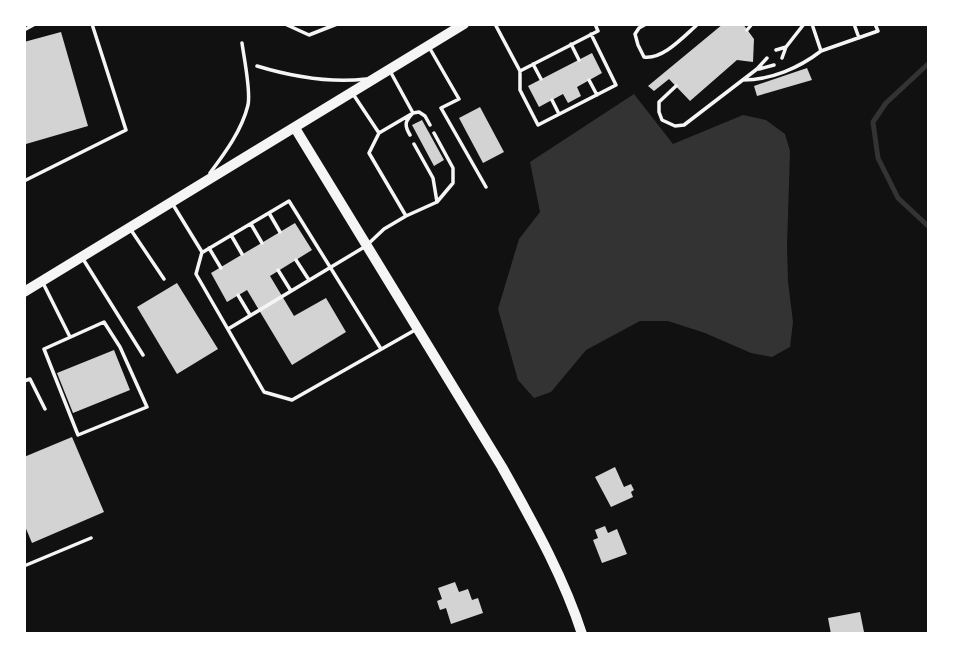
<svg xmlns="http://www.w3.org/2000/svg" width="953" height="658" viewBox="0 0 953 658" font-family="'Times New Roman',serif">
<style>
.water{fill:#333}
.lines{fill:none;stroke-linecap:round;stroke-linejoin:round}
.stream{stroke:#333;stroke-width:5}
.building{fill:#d3d3d3}
.service{stroke:#f5f5f5;stroke-width:3.5}
.tertiary{stroke:#f5f5f5;stroke-width:10}
.secondary{stroke:#f5f5f5;stroke-width:10}
</style>
<rect width="100%" height="100%" fill="#111"/>
<path class="water" d="M634 94 673 144 743 115 766 120 785 134 790 151 787 246 788 282 793 322 790 347 772 357 751 353 705 333 668 321H640L586 350 551 392 534 398 518 380 498 309 519 239 540 212 530 162Z"/>
<g class="lines">
<path class="stream" d="M928 64 886 103 873 122 878 158 898 198 928 226"/>
</g>
<path class="building" d="M723 24H743L754 39 753 62 737 60 690 101 669 79 654 91 648 86Z
M61 32 88 126 26 144 24 138V42Z
M592 53 602 73 577 87 581 96 568 103 563 94 539 107 528 86Z
M807 68 812 80 757 96 754 86Z
M480 107 504 152 483 163 459 118Z
M422 120 444 160 434 166 412 125Z
M295 223 312 250 270 276 294 316 326 298 346 332 292 365 247 290 227 302 211 273Z
M177 283 218 349 177 374 137 307Z
M114 350 130 390 73 413 57 373Z
M72 437 104 512 32 543 24 524V457Z
M615 467 624 487 631 484 634 490 631 492 633 497 611 507 595 477Z
M605 526 608 533 617 529 627 554 602 563 593 540 598 538 595 530Z
M455 582 459 592 468 589 472 600 478 598 483 613 451 624 446 608 440 610 437 601 442 599 438 588Z
M860 612 864 632 831 634 828 618Z"/>
<g class="lines">
<path class="service" d="M285 24 309 35 337 24
M495 24 520 71 598 31 595 24
M646 24 639 28 635 34 638 45 644 57C663 60 684 36 698 24
M812 24 821 51 878 31 875 24
M854 24 859 38
M24 30 35 24
M747 30 752 24
M571 44 579 60
M429 47 459 99 441 108 486 187
M776 50 786 47
M782 58 786 47 804 24
M533 64 541 79
M257 66C293 77 329 83 366 79
M759 69 774 65
M390 71 413 113C405 121 404 125 410 135
M520 71V90L538 125 616 85 591 34
M589 80 597 95
M743 80C771 80 799 68 821 51
M676 86 659 102V112L662 120 675 126 684 125 757 69 767 58
M353 94 379 133
M552 100 559 114
M414 144 433 178 437 202
M210 173C225 153 242 130 248 105 251 91 244 58 242 43
M24 181 126 130 92 24
M172 203 202 252 196 274 264 392 292 400 415 330
M269 213 280 232
M406 216 437 202 453 183V168L434 133
M251 224 262 243
M131 230 164 279
M231 235 242 254
M209 248 221 268
M203 252 289 201 381 349
M83 259 143 355
M296 260 309 280
M278 270 291 291
M43 283 70 337
M238 295 250 315
M104 322 120 347 147 407 78 435 44 349Z
M228 329 366 246 384 229 406 216 369 153 379 133 413 113 419 112 425 116 430 125
M24 381 30 379 45 409
M24 566 91 538"/>
<path class="tertiary" d="M295 128 502 467C532 521 563 575 582 634"/>
<path class="secondary" d="M24 292 464 24"/>
</g>
<rect width="953" height="658" fill="none" stroke="#ffffff" stroke-width="52"/>
</svg>
